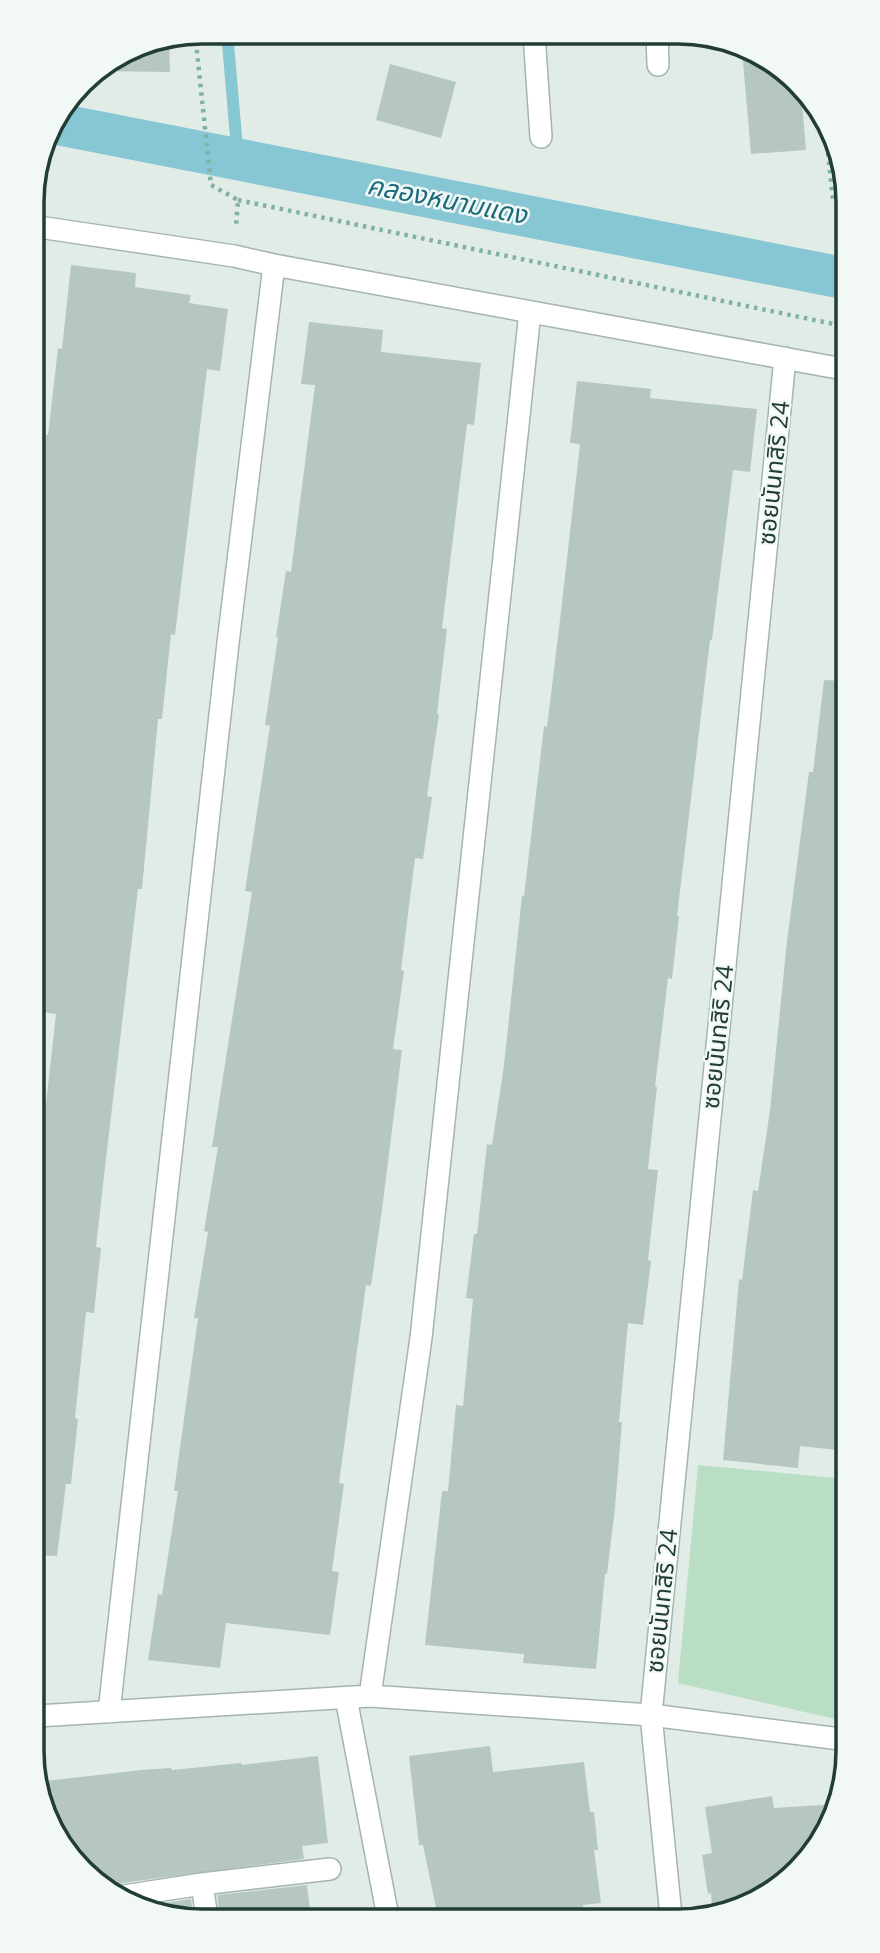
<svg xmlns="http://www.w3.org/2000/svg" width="880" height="1953" viewBox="0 0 880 1953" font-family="'Open Sans','Noto Sans Thai',sans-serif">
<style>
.green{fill:#b9dec4}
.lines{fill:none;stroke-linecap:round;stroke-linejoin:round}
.stream{stroke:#87c6d3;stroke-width:12}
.canal{stroke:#87c6d3;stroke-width:42}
.building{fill:#b6c7c0}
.minor-casing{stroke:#a4b4ae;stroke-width:24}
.path{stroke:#80b1a2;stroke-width:4.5;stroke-dasharray:3.5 5;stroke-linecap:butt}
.minor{stroke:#fff;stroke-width:21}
.labels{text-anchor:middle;stroke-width:5;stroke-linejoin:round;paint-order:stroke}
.street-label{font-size:24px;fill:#213d36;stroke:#f1f8f5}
.water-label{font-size:26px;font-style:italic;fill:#19697b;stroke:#f1f8f5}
.rim{fill:none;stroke:#213d36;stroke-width:3.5}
</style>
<rect width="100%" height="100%" fill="#e1ece7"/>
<path class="green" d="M698 1465 847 1479 848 1722 678 1683Z"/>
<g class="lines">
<path class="stream" d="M227 32 238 160"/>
<path class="canal" d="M52 123 843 278"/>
</g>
<path class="building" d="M169 38 170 72 94 71 137 44Z
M742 50 791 74 801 91 806 150 751 154Z
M390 64 456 82 441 138 376 120Z
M71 265 136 273 135 287 191 295 189 303 228 309 220 371 207 369 175 635 171 634 162 719H158L142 889H138L105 1167 96 1247 101 1248 94 1313 86 1312 75 1418 78 1419 71 1484H66L57 1556 37 1555 35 1203 56 1014 35 1011 33 582 42 500H38L46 435H48L58 348 62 349Z
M309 322 383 330 381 352 481 363 474 425 467 424 442 628 447 629 437 714H439L427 796 432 797 423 859 415 858 401 970 404 971 393 1049 402 1050 383 1202 371 1286 366 1285 339 1483 344 1484 332 1571 339 1572 330 1635 226 1623 220 1668 148 1660 158 1594 162 1595 178 1491H174L198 1318H194L208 1232 204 1231 218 1147H212L252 892 245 891 270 726 265 725 278 637H276L286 571 291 572 315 385 301 384Z
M577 381 651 389 650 398 757 409 750 472 733 470 712 640H710L677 916H679L672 979 668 978 655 1087H657L648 1169 658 1170 648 1260 651 1261 643 1325 628 1323 619 1422H622L615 1508 607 1574H605L596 1669 523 1663 524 1654 425 1645 442 1491H448L456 1405 463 1406 473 1299 466 1298 474 1234H477L487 1144 492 1145 504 1065 522 896H524L544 726 547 727 560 620 580 444 570 443Z
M824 680 844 681 845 1004 835 1112 846 1113 847 1451 800 1446 798 1468 723 1460 739 1279 742 1280 753 1190 758 1191 770 1110 787 941 809 772H813Z
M490 1746 493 1772 584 1762 590 1812H594L598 1850H594L601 1903 583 1905 584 1916 438 1917 423 1845H419L409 1756Z
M318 1756 328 1843 302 1846 304 1859 122 1883 112 1890 88 1877 37 1795V1782L141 1770 171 1768 172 1770 241 1763 242 1765Z
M772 1796 774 1808 838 1804 836 1816 806 1863 722 1916H713L711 1893 708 1894 702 1855 712 1853 705 1807Z
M307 1885 311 1918H220L217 1895Z
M191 1899 194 1918H169L145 1906Z"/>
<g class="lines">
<g class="minor-casing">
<path id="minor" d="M534 34 541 137
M657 34 658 65
M32 226 234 256 274 265 843 369
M370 1696 421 1338 530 312
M346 1698 388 1917
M109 1712 228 643 274 265
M37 1716 370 1696 651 1715 848 1740
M202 1884 207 1918
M124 1896 202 1884 330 1869
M671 1916 651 1715 785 358"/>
</g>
<path class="path" d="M195 33 211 185 238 200 236 227
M829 136 828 152 833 200 843 210
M238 200 843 326"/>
<use href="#minor" class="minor"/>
</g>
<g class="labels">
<g class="street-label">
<text transform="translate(774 473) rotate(-84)" y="8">ซอยนันทสิริ 24</text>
<text transform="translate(718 1037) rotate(-84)" y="8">ซอยนันทสิริ 24</text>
<text transform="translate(662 1601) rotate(-84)" y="8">ซอยนันทสิริ 24</text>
</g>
<g class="water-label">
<text transform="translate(447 200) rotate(11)" y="9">คลองหนามแดง</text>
</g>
</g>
<path d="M0 0H880V1953H0ZM202 44H678A158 158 0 0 1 836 202V1751A158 158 0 0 1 678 1909H202A158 158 0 0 1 44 1751V202A158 158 0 0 1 202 44Z" fill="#f1f8f5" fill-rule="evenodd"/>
<path class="rim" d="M202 44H678A158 158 0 0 1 836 202V1751A158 158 0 0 1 678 1909H202A158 158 0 0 1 44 1751V202A158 158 0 0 1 202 44Z"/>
</svg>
